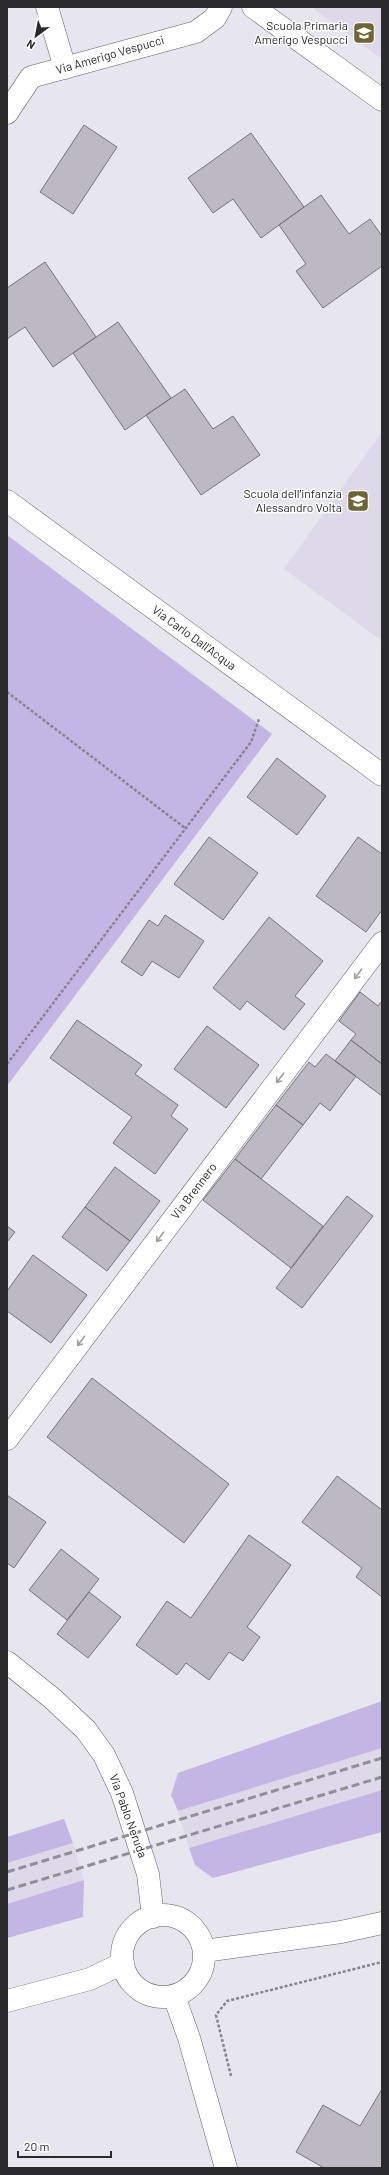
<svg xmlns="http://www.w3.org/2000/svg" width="389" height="2175" viewBox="0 0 389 2175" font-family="Barlow,sans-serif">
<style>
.built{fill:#ddd9e9}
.green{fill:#c4b6e4}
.building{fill:#bcb9c2;stroke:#76747c}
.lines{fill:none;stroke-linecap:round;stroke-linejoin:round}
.minor-casing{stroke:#64626a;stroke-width:23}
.path{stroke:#86848a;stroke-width:2.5;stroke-dasharray:3 2;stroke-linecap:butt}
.minor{stroke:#fff;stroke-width:22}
.rail{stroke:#918f95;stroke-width:3;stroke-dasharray:8 4;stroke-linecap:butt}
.oneway{stroke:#9f9fa0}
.labels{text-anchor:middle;stroke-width:3;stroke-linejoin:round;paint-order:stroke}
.poi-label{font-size:12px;fill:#2a292c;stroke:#fff;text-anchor:end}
.street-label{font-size:12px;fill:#2a292c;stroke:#fff}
</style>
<rect width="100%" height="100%" fill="#e7e5ee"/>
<path class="built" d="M311 7H382V59Z
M382 432V641L284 569Z
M382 1748V1790L189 1848 178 1811Z
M73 1843 84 1880 7 1904V1863Z"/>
<path class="green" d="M7 535 272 734 7 1086Z
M382 1701V1748L178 1811 171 1795 178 1773Z
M382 1790V1832L213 1878 195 1865 189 1848Z
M64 1819 73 1843 7 1863V1837Z
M84 1880 83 1917 7 1938V1904Z"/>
<path class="building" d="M84 125 117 147 73 214 40 192Z
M251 133 304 207 261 238 233 199 213 213 188 178Z
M321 195 349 234 370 219 382 236V266L323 308 296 271 306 264 279 225Z
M45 262 96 337 53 367 25 327 7 339V288Z
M118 322 171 398 125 430 73 353Z
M185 389 213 429 233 416 260 455 201 495 146 415Z
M277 758 326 796 297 835 247 797Z
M209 837 258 873 223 920 174 884Z
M358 837 382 854V910L366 932 316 896Z
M165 915 204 941 179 978 152 961 142 976 121 962 149 920 158 926Z
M269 917 323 961 295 996 305 1004 284 1030 247 1001 240 1010 213 988Z
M360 992 378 1006 382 1001V1064L351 1040 356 1034 339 1021Z
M77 1020 142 1065 135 1074 178 1105 171 1116 188 1129 155 1174 113 1143 132 1117 50 1058Z
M207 1026 259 1065 226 1108 174 1069Z
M351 1040 382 1064V1096L335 1061Z
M326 1054 356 1076 330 1111 320 1103 303 1125 276 1105 309 1062 315 1067Z
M276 1105 303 1125 261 1179 235 1159Z
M235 1159 323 1226 291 1268 203 1200Z
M115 1167 160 1201 130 1241 85 1207Z
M347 1196 373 1216 302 1308 276 1288Z
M85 1207 130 1241 107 1271 62 1237Z
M7 1226 15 1232 7 1242Z
M33 1255 87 1295 51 1343 7 1311V1291Z
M92 1378 229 1484 184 1543 47 1437Z
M337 1476 382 1510V1597L356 1577 362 1568 302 1522Z
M7 1495 46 1522 14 1568 7 1563Z
M249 1535 291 1565 247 1627 260 1637 243 1661 229 1652 209 1680 186 1663 177 1675 136 1645 167 1601 191 1618Z
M61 1549 99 1579 67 1620 29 1590Z
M89 1592 121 1617 88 1658 57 1634Z
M382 2089V2168H324L296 2152 323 2105 360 2126Z"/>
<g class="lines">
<g class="minor-casing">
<path id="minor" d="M47 7 65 68
M253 7 382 100
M7 113 31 77 196 32 215 18 221 7
M7 501 382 775
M7 1439 382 943
M7 1662 53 1699 86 1730 104 1755 122 1793 148 1874 153 1917
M122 1956a41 41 0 1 1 82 0a41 41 0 1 1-82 0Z
M204 1951 341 1932 382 1923
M174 1996 189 2038 226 2168
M7 2001 90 1979 123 1963"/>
</g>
<path class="path" d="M7 692 185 828
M7 1064 251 742 259 719
M231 2076 216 2015 227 2001 382 1962"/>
<use href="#minor" class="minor"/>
<path class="rail" d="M7 1872 382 1758
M7 1890 382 1777"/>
</g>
<defs><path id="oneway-shaft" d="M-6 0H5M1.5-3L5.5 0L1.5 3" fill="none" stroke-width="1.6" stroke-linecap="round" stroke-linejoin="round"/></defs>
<g class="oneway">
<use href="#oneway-shaft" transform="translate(358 974) rotate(127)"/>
<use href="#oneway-shaft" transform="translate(280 1078) rotate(127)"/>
<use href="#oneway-shaft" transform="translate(160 1237) rotate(127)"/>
<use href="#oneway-shaft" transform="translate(81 1341) rotate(127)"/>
</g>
<defs>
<g id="school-square" transform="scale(1.15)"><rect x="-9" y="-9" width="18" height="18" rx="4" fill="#6d6532" stroke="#fff"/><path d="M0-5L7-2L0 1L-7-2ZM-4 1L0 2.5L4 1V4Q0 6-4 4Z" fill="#fff"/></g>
</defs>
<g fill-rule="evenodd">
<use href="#school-square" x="364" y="33"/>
<use href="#school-square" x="358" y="501"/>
</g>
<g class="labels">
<g class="poi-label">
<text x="348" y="30">Scuola Primaria<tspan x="348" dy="14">Amerigo Vespucci</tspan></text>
<text x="342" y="498">Scuola dell’infanzia<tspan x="342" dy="14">Alessandro Volta</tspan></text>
</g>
<g class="street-label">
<text transform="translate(110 55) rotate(-16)" y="4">Via Amerigo Vespucci</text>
<text transform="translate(194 638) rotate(36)" y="4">Via Carlo Dall'Acqua</text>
<text transform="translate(194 1191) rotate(-53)" y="4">Via Brennero</text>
<text transform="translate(128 1816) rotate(70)" y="4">Via Pablo Neruda</text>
</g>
</g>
<rect width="389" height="2175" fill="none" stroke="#2a292c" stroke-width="16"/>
<g transform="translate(36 36) rotate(212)" stroke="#ffffff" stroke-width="3" paint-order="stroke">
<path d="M0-3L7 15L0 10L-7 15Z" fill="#2a292c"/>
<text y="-6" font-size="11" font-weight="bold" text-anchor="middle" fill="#2a292c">N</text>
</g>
<path d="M18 2151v6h93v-6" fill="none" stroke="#2a292c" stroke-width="2"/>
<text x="24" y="2151" font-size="12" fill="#2a292c" stroke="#ffffff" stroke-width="3" paint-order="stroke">20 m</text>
</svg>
